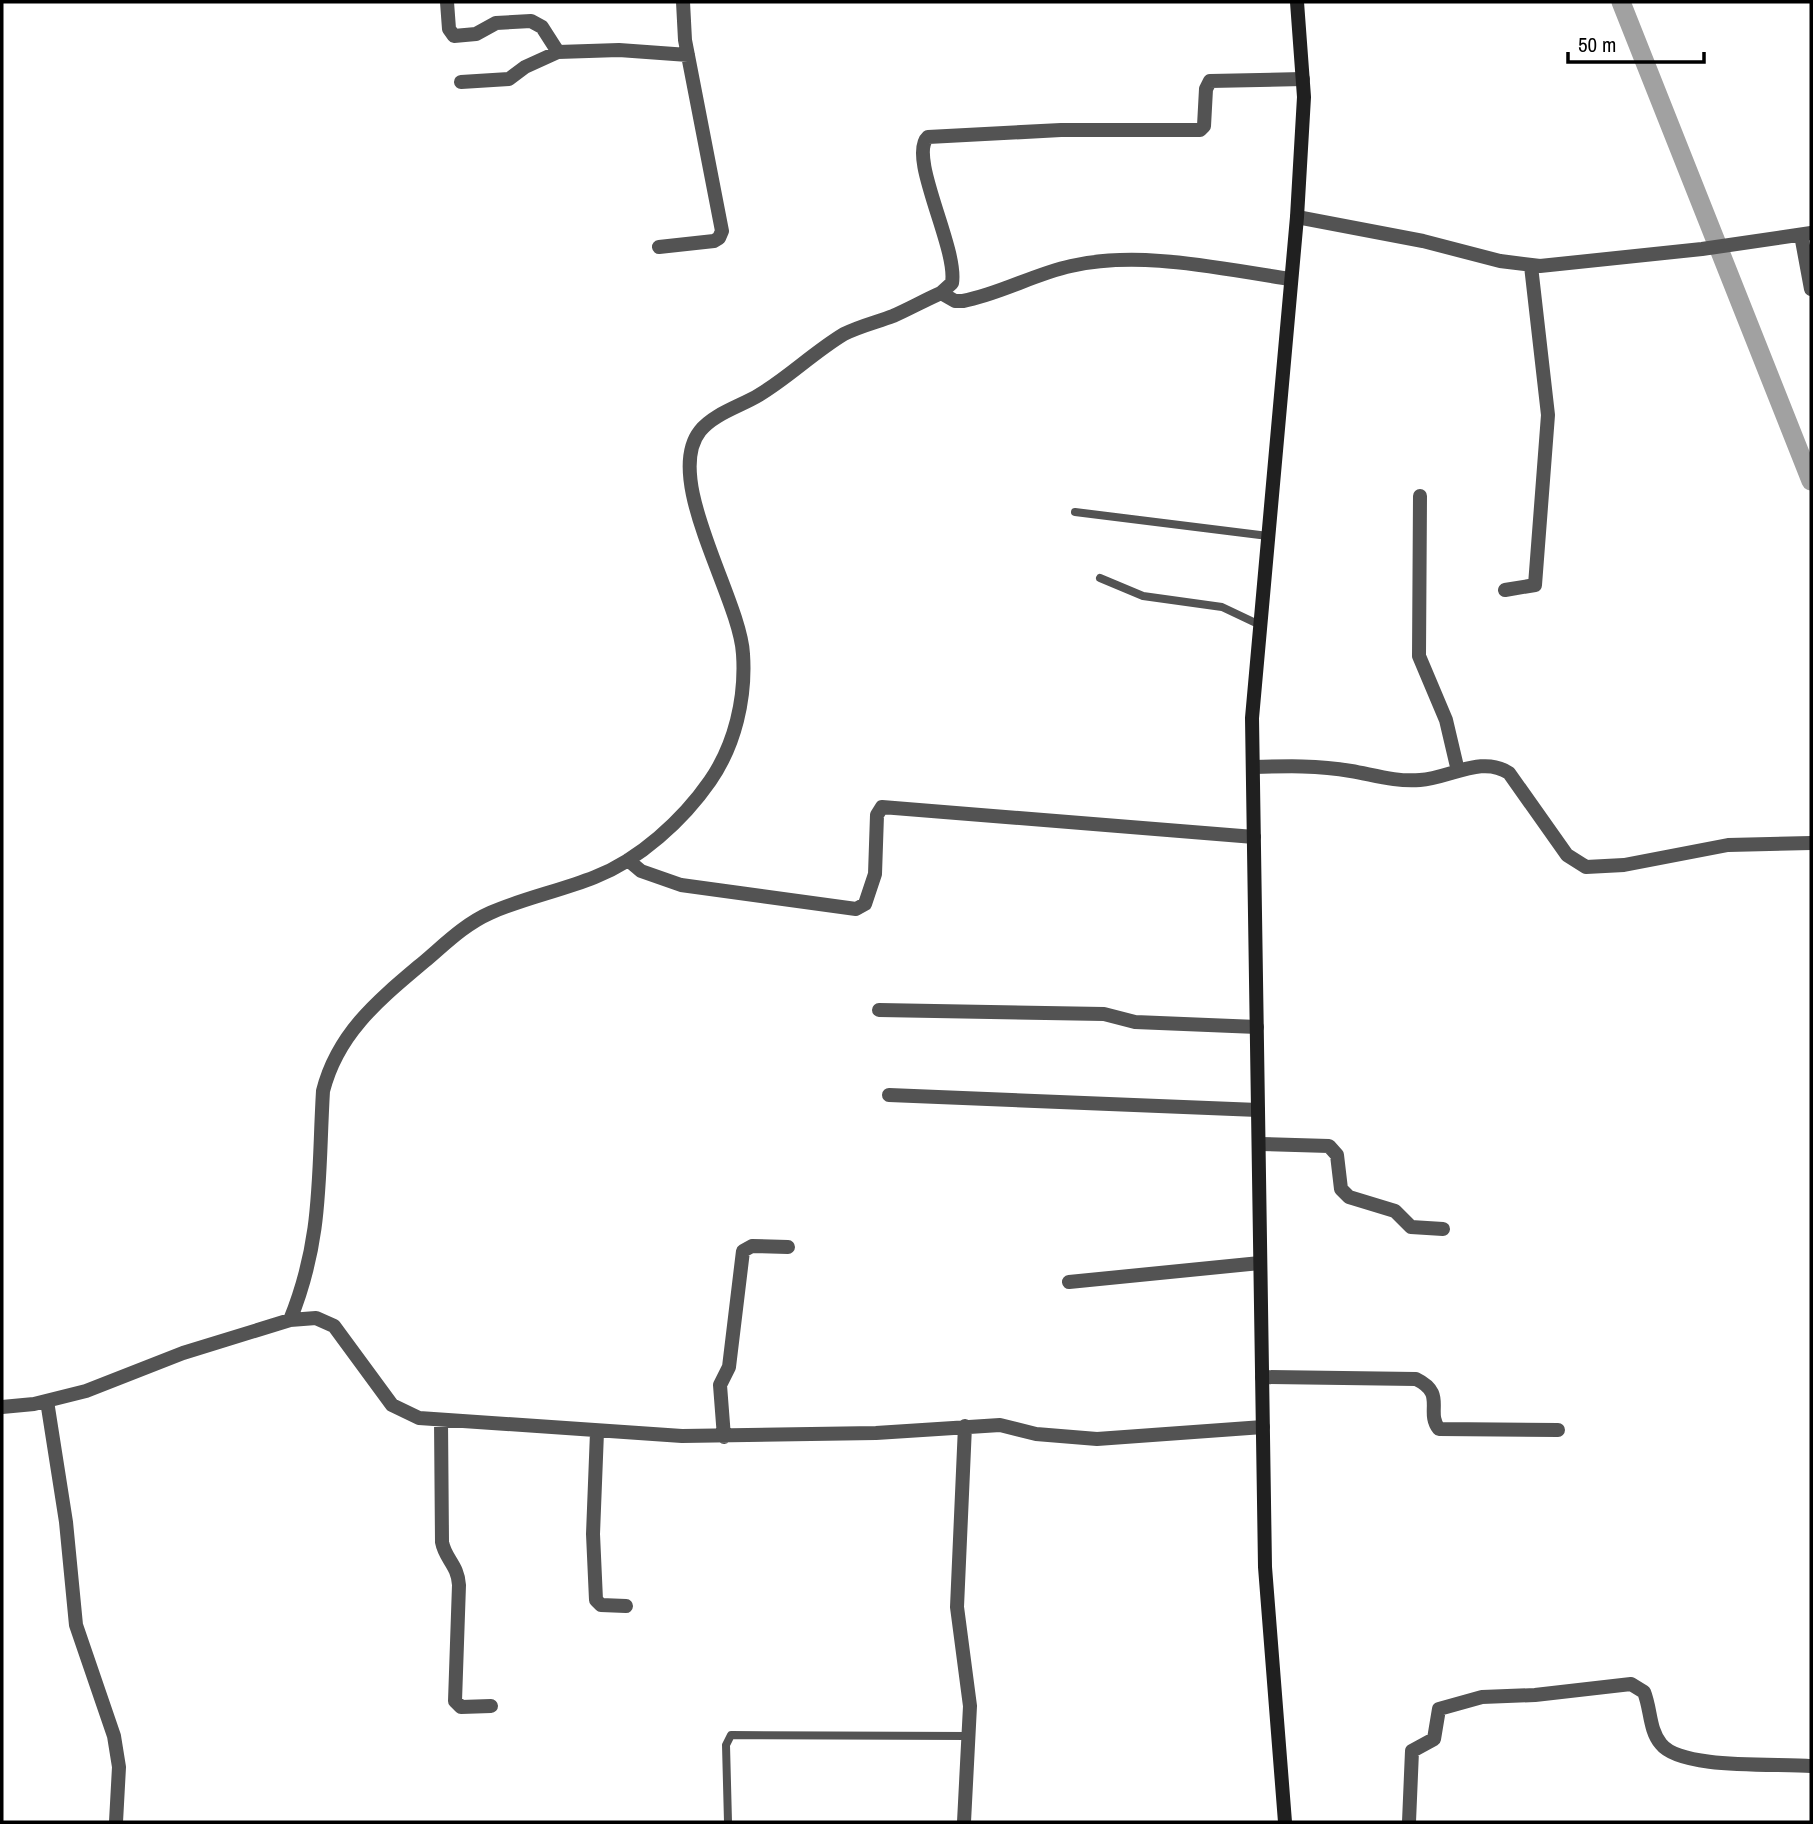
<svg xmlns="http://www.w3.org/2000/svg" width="1813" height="1824" viewBox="0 0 1813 1824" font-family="'Archivo Narrow',sans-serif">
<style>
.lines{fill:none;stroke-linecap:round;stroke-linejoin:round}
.canal{stroke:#a1a1a1;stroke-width:19}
.lane{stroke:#535353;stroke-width:8}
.street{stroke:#535353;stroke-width:14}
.secondary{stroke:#202020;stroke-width:14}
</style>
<rect width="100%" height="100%" fill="#fff"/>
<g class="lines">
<path class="canal" d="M1621 2 1811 481"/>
<path class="lane" d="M1075 512 1268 536
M1100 578 1143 596 1222 607 1260 625
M728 1822 726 1745 731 1735 969 1736"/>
<path class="street" d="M447 2 449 29 454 36 476 34 496 23 531 21 542 27 558 52 619 50 688 55
M461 82 509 79 525 67 558 52
M1297 217 1423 241 1500 261 1540 266 1702 249 1811 233
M1801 235 1811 289
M659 247 714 241 719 238 722 231 685 40 683 2
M941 293 952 283C958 248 907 156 928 137L1061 130H1200L1204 126 1206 89 1210 81 1303 79
M1420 496 1419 656 1446 720 1458 771
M1505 590 1535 585 1548 415 1531 266
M1253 767C1286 766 1318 765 1351 771 1374 775 1396 782 1420 780 1450 778 1482 755 1509 773L1567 855 1586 867 1624 865 1728 845 1811 843
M628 860 641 871 681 885 856 909 865 904 875 874 877 815 882 807 1254 837
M879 1010 1104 1014 1135 1022 1257 1027
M889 1095 1258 1110
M1259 1144 1329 1146 1337 1155 1341 1189 1349 1197 1395 1211 1411 1227 1443 1229
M1069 1282 1260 1263
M290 1320C323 1239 318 1175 323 1091 338 1032 380 999 425 961 445 944 465 924 490 913 524 898 560 891 595 877 639 860 683 820 710 781 735 745 746 698 743 654 740 598 662 479 700 431 713 414 741 406 759 395 789 377 814 352 844 334 860 326 877 322 893 316 909 309 925 300 941 293L955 301H963C1000 294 1034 274 1071 266 1142 250 1220 269 1291 279
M1262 1377 1416 1379C1447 1394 1425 1411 1439 1429L1558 1430
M47 1401 66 1522 76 1625 114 1736 119 1767 116 1822
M2 1407 34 1404 86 1391 183 1353 290 1320 316 1318 334 1326 392 1405 419 1418 682 1436 876 1433 1000 1425 1036 1434 1097 1439 1263 1427
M441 1420 442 1542C445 1559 458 1565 459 1585L455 1701 461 1707 491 1706
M597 1432 593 1534 596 1600 601 1605 626 1606
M724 1437 720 1385 729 1367 743 1251 752 1246 788 1247
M964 1822 970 1706 957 1607 965 1426
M1409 1822 1412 1751 1434 1739 1439 1709 1482 1697 1535 1695 1631 1684 1644 1692C1651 1709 1649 1730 1661 1744 1681 1770 1778 1763 1811 1766"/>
<path class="secondary" d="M1285 1822 1265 1567 1252 718 1297 217 1304 97 1297 2"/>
</g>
<rect width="1813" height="1824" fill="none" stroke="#000000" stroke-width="7"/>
<path d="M1568 52v10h136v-10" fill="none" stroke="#000000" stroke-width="3.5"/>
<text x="1578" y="52" font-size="21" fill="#000000" stroke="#ffffff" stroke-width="5" paint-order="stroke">50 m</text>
</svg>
